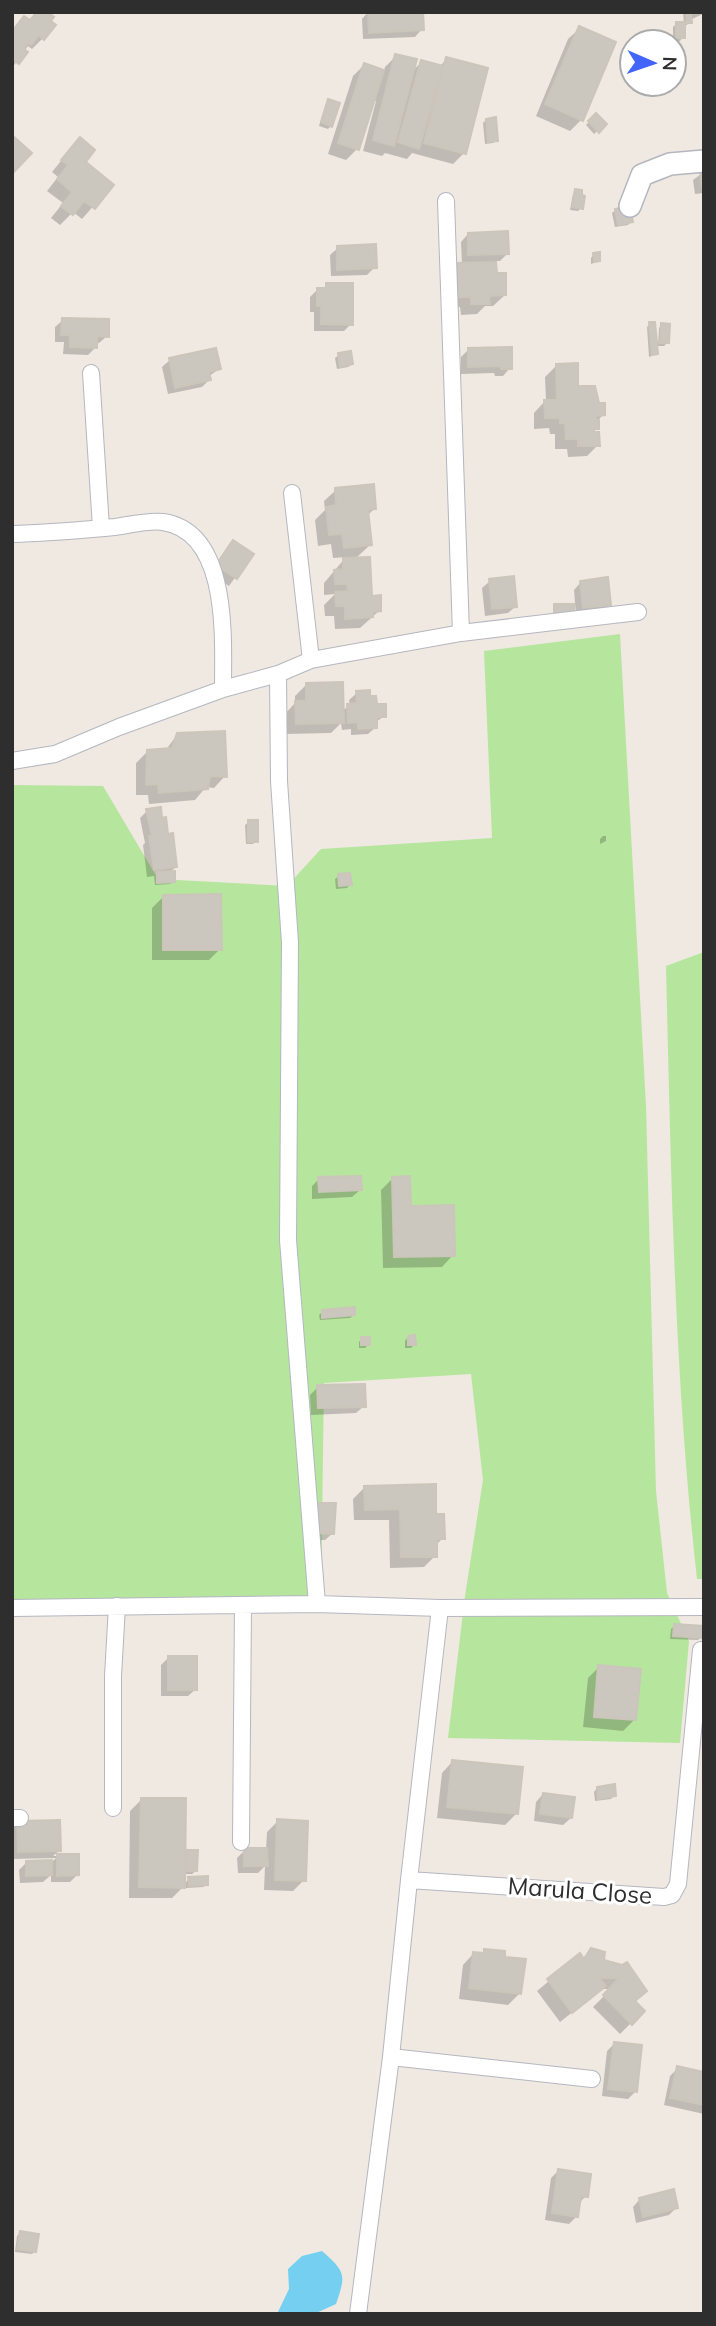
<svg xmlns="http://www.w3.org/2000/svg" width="716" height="2326" viewBox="0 0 716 2326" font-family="Mulish,sans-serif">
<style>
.green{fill:#b6e59e}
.water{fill:#75cff0}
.shadow{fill:#0003}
.building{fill:#cbc7bf;stroke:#cbc5ba;stroke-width:2}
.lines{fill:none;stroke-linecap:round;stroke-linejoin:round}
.street-casing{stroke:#b4b7c1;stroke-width:18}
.secondary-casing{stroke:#b4b7c1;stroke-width:24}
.street{stroke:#fff;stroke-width:16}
.secondary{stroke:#fff;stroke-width:21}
.labels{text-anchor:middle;stroke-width:6;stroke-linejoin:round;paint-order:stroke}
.street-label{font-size:24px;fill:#2e2e2e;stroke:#fff}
</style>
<rect width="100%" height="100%" fill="#efe9e1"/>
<path class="green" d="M620 634 646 1106 656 1491 667 1593 689 1641 680 1743 448 1738 465 1596 483 1480 471 1374 324 1383 321 1599 12 1600V785L103 786 158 879 287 886 321 849 492 838 484 651Z
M704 952V1579H697C674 1375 671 1170 666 966Z"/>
<path class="water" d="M322 2251C346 2272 346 2275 336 2304L314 2314H277L289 2289 288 2269 302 2256Z"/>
<path class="shadow" d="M368 12 422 29 415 37 363 39 362 19Z
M683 12H703V14L690 20 687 25 683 26V37L680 41H673V27L676 24H684Z
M25 18 43 38 32 49 28 46 12 68V31Z
M580 28 581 120 570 131 536 116 568 39Z
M396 56 412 71 422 62 439 67 447 59 464 153 453 164 412 153 407 159 385 153 382 156 363 151 376 101H373L357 149 346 160 328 154 353 76 364 65 384 71 385 67Z
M329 101 331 126 328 129 319 126 326 104Z
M596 115 605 124 594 134 586 125Z
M486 120 497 140 493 143 485 144 483 123Z
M69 151 112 185 82 219 73 212 60 225 51 218 63 203 47 191 58 177 52 172Z
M704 172V193L695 194 693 180Z
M576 190 581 208 578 211 570 210 573 194Z
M616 210 631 221 628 225 615 227 612 213Z
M468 234 507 254 500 261H495V275L505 295 493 306H485L477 314 461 315 460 307H444L462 265 461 242Z
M338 248 375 267 367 275 331 276 330 255Z
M594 254 599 261 591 264V258Z
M327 285 351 324 344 331H314V312H310V297L317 290H323Z
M63 320 107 336 99 343H95V348L88 355 63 354 64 342H55V327Z
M650 324 656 354 649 357 647 327Z
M662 325 667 343 664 346H658L659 328Z
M468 350 510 368 503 376H495L494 373 461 374V357Z
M339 355 352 364 348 367 337 369 335 358Z
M170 360 219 369 208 377 209 380 202 387 168 394 162 367Z
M556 366 604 414 597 421V428L591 434 598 445 587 456 568 457 567 449H555V434H550L549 428 534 429V413L546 400 545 377Z
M336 490 375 508 367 516 370 545 355 559 371 597 379 611 360 628 335 629 334 616H325L324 605 335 594 324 595V583L346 557 333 558 331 544 318 546 315 520 325 510 324 501Z
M233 543 251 555 229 586 210 573Z
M490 581 516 606 508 613 485 616 482 588Z
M581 582 609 605 602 612 576 615 574 590Z
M306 685 342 711 350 705 349 700 357 693 368 698 384 716 375 723 376 727 368 734 351 735V729L342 730 341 723 331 733 285 734V714L295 703V696Z
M177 735 225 776 214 788 206 787 195 800 149 804 148 795H136V763L147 752 165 751Z
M147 811 176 867 169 873 174 881 170 884 155 885 154 876 147 877 143 845 145 843 140 818Z
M249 822 256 841 253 844H246L245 825Z
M603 836H606V841L600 844V839Z
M339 876 350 885 347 888 336 889 335 879Z
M163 897 220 949 209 960H152V908Z
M393 1178 409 1208 453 1255 442 1267 383 1268 381 1190Z
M319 1179 360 1190 352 1197 312 1199V1186Z
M322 1312 354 1315 350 1318 320 1320 319 1315Z
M408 1337 414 1345 411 1348H405V1341Z
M362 1338 368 1345 365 1348H359V1342Z
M318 1387 364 1406 356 1413 311 1415 310 1395Z
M365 1487 435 1516 443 1538 435 1546V1556L424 1567 390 1568 389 1520H354L353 1499Z
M308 1512 333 1533 325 1540H307Z
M674 1626 701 1637 698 1640 670 1639 671 1629Z
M168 1658 196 1689 188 1696H161V1665Z
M599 1667 635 1719 623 1731 583 1727 588 1678Z
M453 1761 516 1814 505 1825 437 1818 442 1773Z
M597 1788 614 1795 611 1799 595 1801 594 1792Z
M543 1794 571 1818 563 1825 534 1821 536 1802Z
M141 1800 183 1856 188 1852 196 1871 192 1874H183V1885L189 1879 207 1884 203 1887 186 1888V1884L172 1898H129L130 1811Z
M278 1821 304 1880 293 1891 264 1890 265 1866 258 1873H238L237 1858 245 1850H266L267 1832Z
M18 1823 59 1851 53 1856H77V1875L70 1882H51V1875L43 1882 20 1883 19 1870 27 1862H52L56 1858 12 1859V1829Z
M591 1950 602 1961 623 1967 634 2002 643 2011 620 2034 593 2007 611 1989H602L560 2022 537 1991 579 1956 582 1959Z
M485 1951 503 1959 520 1993 508 2005 459 1999 463 1965 474 1953 481 1954Z
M614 2044 635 2092 628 2099 602 2096 607 2051Z
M678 2068 704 2074V2114L664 2105 670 2076Z
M558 2171 586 2196 578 2204 577 2216 569 2224 545 2220 551 2178Z
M640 2199 676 2208 669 2215 636 2223 633 2207Z
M20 2233 35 2251 32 2254 15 2252 17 2236Z"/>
<path class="building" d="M37 12H48L54 17 51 21 56 25 44 40 39 35 31 45 28 43 24 49 28 52 19 64 15 61 12 63V31L24 16 30 20Z
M368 12H423L424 30 369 33Z
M686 12H691L692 23H687Z
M676 22H685V38H676Z
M579 26 616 42 583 121 545 104Z
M395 54 417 59 394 146 373 140Z
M446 57 488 68 466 154 424 143Z
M421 60 443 66 419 149 398 142Z
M364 63 384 70 359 150 338 143Z
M328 99 340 103 332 127 321 122Z
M596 113 607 124 599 133 588 121Z
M496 117 498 141 488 142 486 119Z
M12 135 32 153 12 174Z
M80 137 95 150 86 162 114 185 95 209 84 201 73 215 61 206 72 192 57 179 68 165 61 160Z
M704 170V188H702L700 171Z
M575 189 582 190V195L585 196 583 209 572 207Z
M630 206 633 222 618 225 615 209Z
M508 231 509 254 468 255V233Z
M376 244 377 268 337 270V246Z
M600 252V261L594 262 593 253Z
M496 262 497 273H506V295L489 296 490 304H471V297H455L454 263Z
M326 283H353V325L321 324V306H317V288H326Z
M62 318 109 319V337L97 336V348L70 347V335H61Z
M649 322H655L658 354 652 355Z
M661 323 670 324 669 343H660Z
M512 347V369H501V366L468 367V348Z
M216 348 221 369 209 372 211 380 175 388 169 358Z
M351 351 353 364 340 367 338 353Z
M578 363V386H595L599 403H605V415L596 416V420H599V429H594V432H599L600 446H578V439H566L565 423H560V418H545L544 400H557L556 364Z
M374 484 376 509 368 510 372 545 344 548 342 534 329 535 326 507 336 505 335 488Z
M233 540 254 554 237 579 216 565Z
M370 557 372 596 381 595V611L373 612V617L345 619V606H336L335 592 348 591 347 584H335L334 570 343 569V558Z
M514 576 517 607 492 609 489 579Z
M608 577 611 605 583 608 580 581Z
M554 604H574V613H554Z
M343 682 344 723 296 724 295 701H306V683Z
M370 690V696H376L377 704H386V717H377V728L358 729V722L348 723 347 704 357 703 356 691Z
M225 731 227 777 210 776 208 789 159 793 158 784 146 785 147 750 172 748 177 733Z
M161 807 162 818 166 817 168 834 173 833 177 867 154 870 149 836H152L146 809Z
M248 820H258V842H248Z
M175 871V882L157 883V872Z
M350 873 352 885 339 886 338 874Z
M221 894 222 950H163V895Z
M361 1176 362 1190 319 1192 318 1177Z
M410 1176 411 1206 454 1205 455 1256 394 1257 392 1177Z
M355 1307V1315L322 1318V1310Z
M415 1335 416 1345H408V1336Z
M361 1337H370V1345H361Z
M365 1384 366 1407 318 1408 317 1385Z
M436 1484V1514H444L445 1539H437V1557H401L400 1509 365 1510 364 1486Z
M314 1503H336L334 1534 313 1533Z
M674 1624 704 1626 703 1638 673 1636Z
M168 1656H197V1690H168Z
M598 1665 641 1669 636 1720 594 1717Z
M452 1760 523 1767 518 1814 447 1807Z
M615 1784 616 1796 598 1799 597 1787Z
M543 1793 575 1797 572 1818 540 1814Z
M141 1798H186L185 1888 139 1887Z
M277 1819 308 1821 306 1881 275 1880Z
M60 1820 61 1851 18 1852 17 1821Z
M244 1848H267L268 1866H244Z
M187 1850H198L197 1871H187Z
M57 1854H79V1875L57 1876Z
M52 1860V1875L26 1876V1861Z
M208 1876V1885L189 1886 188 1877Z
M591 1948 605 1952 604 1960 622 1965 627 1962 647 1991 635 2001 645 2011 632 2025 603 1995 619 1978H599L606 1986 572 2013 547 1979 580 1953 584 1959Z
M484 1949 505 1951V1957L526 1959 521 1994 469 1988 473 1952 484 1953Z
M614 2042 642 2045 637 2092 608 2089Z
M677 2066 704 2072V2105L670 2098Z
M558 2169 591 2174 588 2197 581 2196 578 2217 552 2213Z
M674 2189 678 2208 643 2217 639 2198Z
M20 2231 39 2234 36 2252 17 2249Z"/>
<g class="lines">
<g class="street-casing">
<path id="street" d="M446 201 461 633
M91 373 101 528
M292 493 311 660
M12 534C47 533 80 530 115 527 129 525 149 520 163 522 230 532 223 639 223 689
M278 674 279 781 290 943 288 1240 317 1604
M12 761 55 754 119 727 223 689 278 674 311 660 461 633 638 612
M12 1608 317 1604 440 1608
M701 1650 678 1884 672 1895 664 1897 409 1880 440 1608 704 1607
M113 1808V1676L117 1606
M12 1818H20
M241 1842 243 1605
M391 2057 592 2079
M358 2314 391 2057 409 1880"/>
</g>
<g class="secondary-casing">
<path id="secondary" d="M630 206 642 175 670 164 704 161"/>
</g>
<use href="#street" class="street"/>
<use href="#secondary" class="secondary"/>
</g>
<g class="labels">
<g class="street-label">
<text transform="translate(580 1891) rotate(4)" y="8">Marula Close</text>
</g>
</g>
<rect width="716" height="2326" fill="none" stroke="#2e2e2e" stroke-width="28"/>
<g transform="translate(653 63) rotate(92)"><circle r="33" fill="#ffffff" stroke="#ababab" stroke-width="2"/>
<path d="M0-5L12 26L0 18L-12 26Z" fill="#4264fb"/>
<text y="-10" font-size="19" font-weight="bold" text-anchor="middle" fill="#2e2e2e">N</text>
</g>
</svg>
